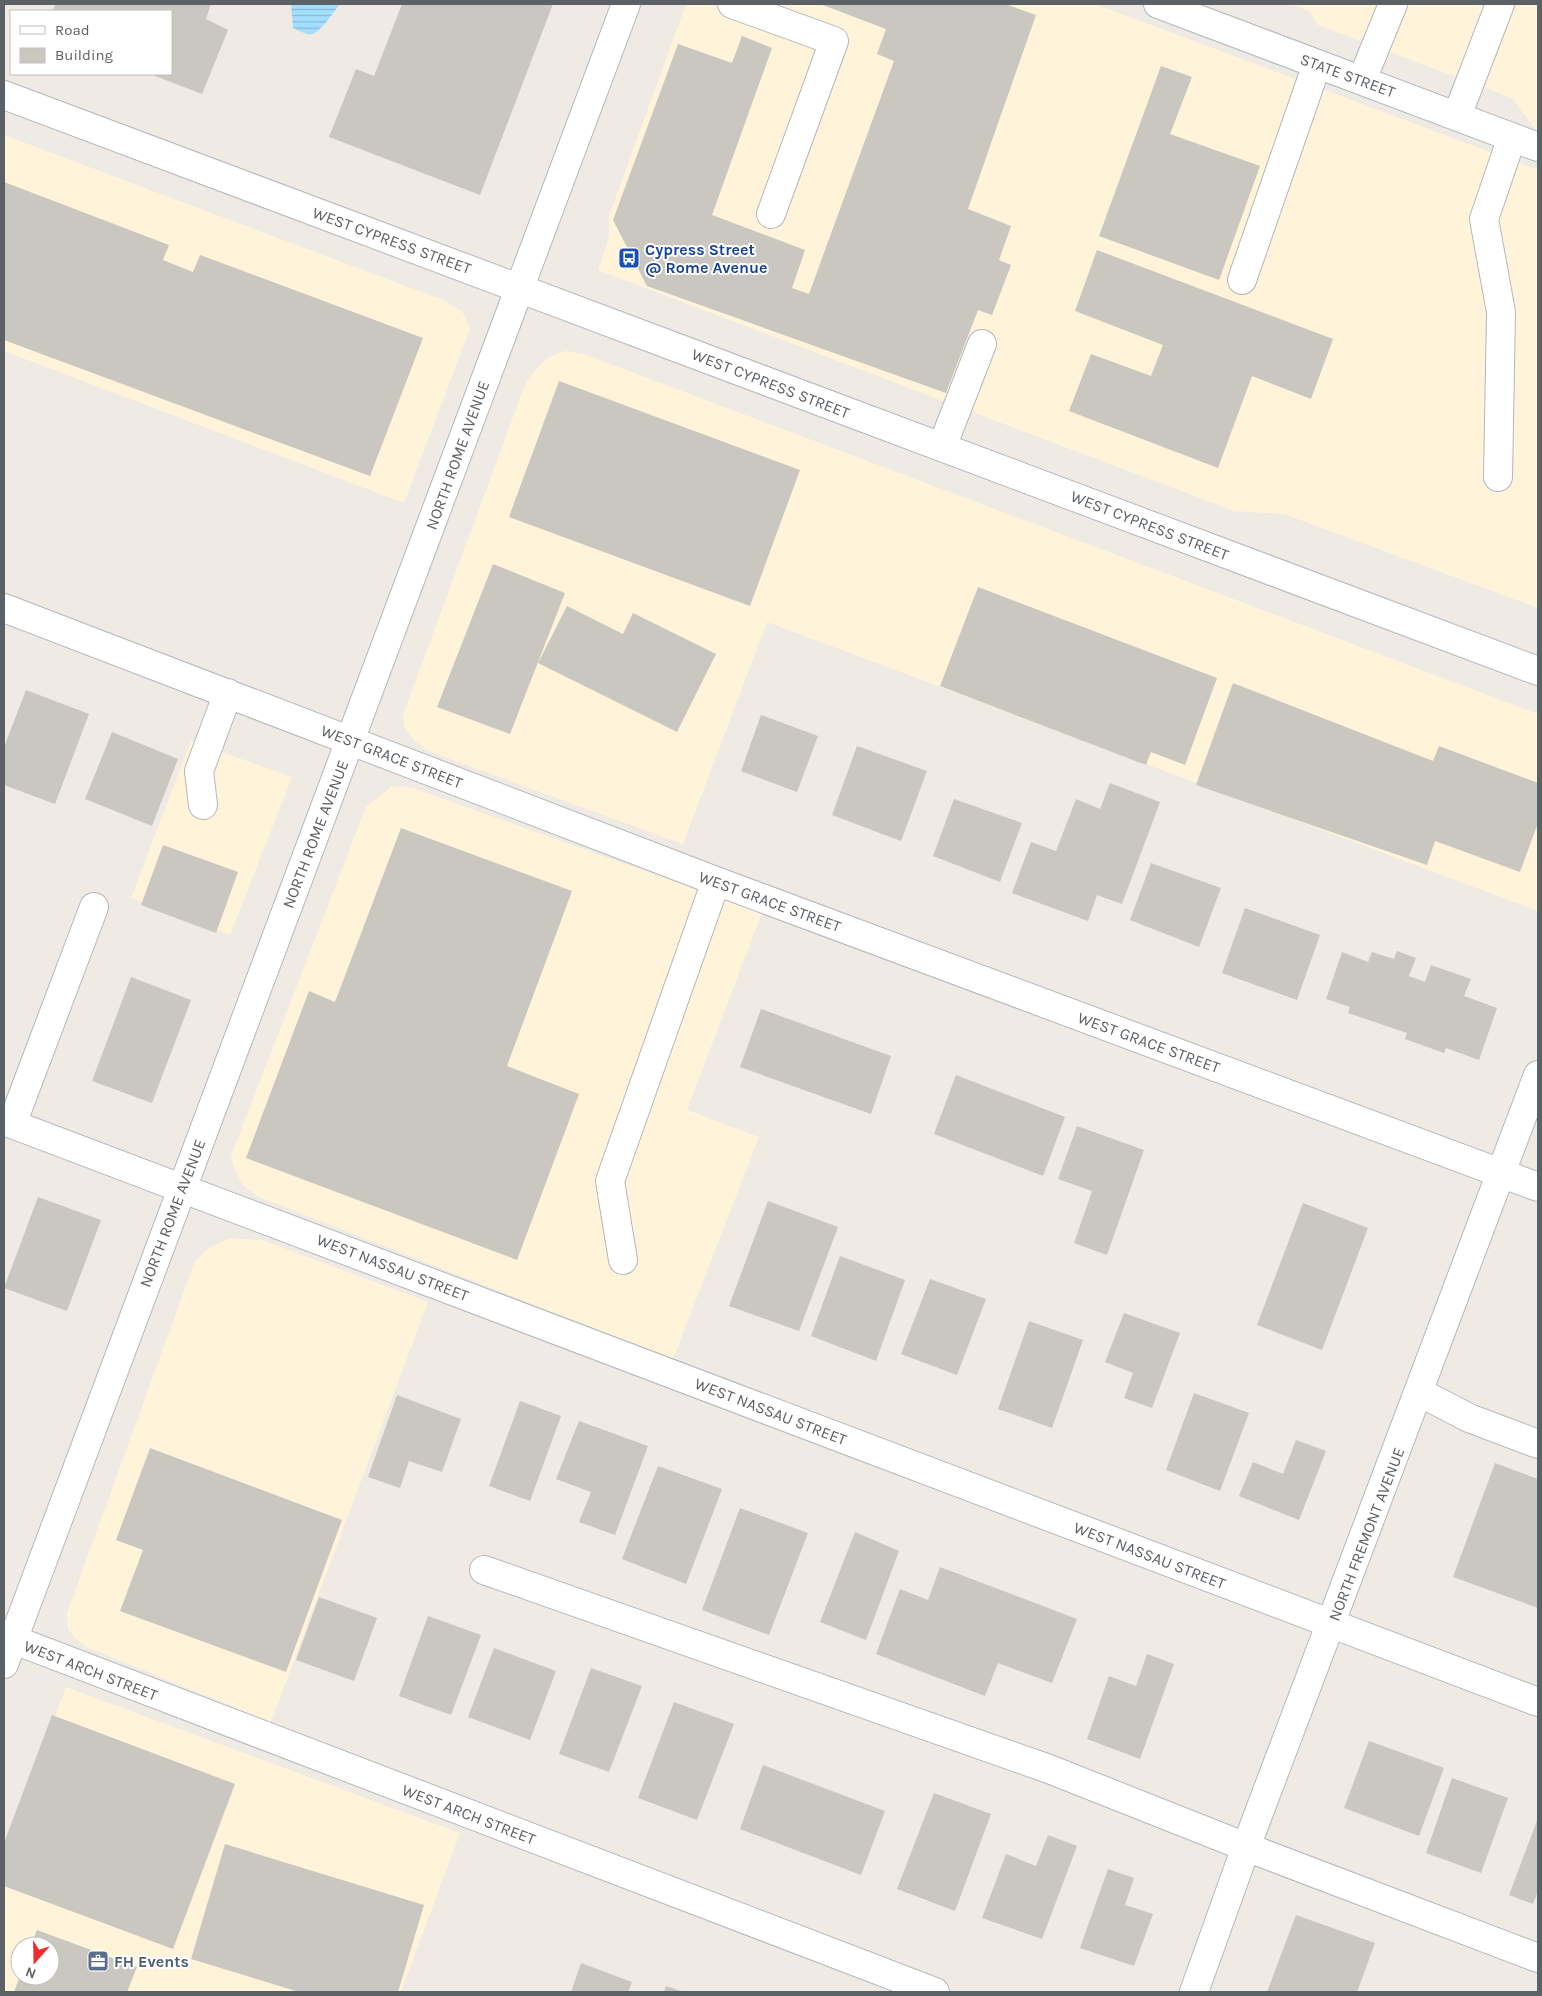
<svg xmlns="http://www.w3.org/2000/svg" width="1542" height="1996" viewBox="0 0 1542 1996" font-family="Karla,sans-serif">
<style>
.commercial{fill:#fff3d9;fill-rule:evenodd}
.water{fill:url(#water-rules)}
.building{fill:#cac6c0}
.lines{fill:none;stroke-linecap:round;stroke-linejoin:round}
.minor-casing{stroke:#b4b7bb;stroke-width:30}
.minor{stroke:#fff;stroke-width:28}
.labels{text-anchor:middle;stroke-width:4;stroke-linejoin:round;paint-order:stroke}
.street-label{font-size:16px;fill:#5c6165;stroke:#fff}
.transit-label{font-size:16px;font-weight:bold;fill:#164399;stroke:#fff;text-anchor:start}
.service-label{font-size:16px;font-weight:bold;fill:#4e5e75;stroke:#fff;text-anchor:start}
</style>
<defs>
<pattern id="water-rules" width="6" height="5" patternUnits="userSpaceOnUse" patternTransform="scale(1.25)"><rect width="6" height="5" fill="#a4dfff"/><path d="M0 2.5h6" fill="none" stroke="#89b8d2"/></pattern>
</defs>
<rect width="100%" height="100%" fill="#efebe4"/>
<path class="commercial" d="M686 4H1095L1538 170V608L1284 514 1234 511 598 270 609 237V216Z
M1289 4H1538V133L1512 98 1318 25 1309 11Z
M4 135 443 300 462 311 470 329 404 503 4 351Z
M566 351 584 354 1538 714V911L767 622 683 844 428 751 414 740 404 726 403 715 526 382 540 365 551 356Z
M191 741 292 777 230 935 131 898Z
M392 786 413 788 762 913 687 1110 759 1137 673 1359 259 1197 243 1185 234 1169 231 1156 366 807Z
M230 1238 262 1240 428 1302 271 1722 87 1647 77 1640 68 1629 67 1613 195 1261 209 1248Z
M66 1687 460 1833 401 1992H4V1854ZM20 1946H50V1976H20Z"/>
<path class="water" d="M291 4H340C334 11 321 32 312 34 306 35 298 30 293 28Z"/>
<path class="building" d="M55 4H211L206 19 228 30 202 94 150 74H171V11H53Z
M402 4H553L480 195 329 137 356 69 374 76Z
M820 4H1005L1036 15 968 209 1011 226 999 260 1011 265 992 315 978 310 946 393 647 286 613 220 678 44 732 63 742 36 772 48 712 215 805 250 792 288 809 294 894 61 877 54 886 29Z
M1161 66 1192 77 1170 134 1260 166 1219 280 1099 236Z
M4 182 169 245 163 260 193 272 200 255 423 338 370 476 4 340Z
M1097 250 1333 339 1311 399 1252 376 1218 468 1069 411 1091 354 1151 376 1163 345 1075 311Z
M559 381 800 470 750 606 509 517Z
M493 564 565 593 510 734 437 707Z
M978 587 1217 678 1185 765 1151 752 1146 765 940 686Z
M567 606 623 634 633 613 716 654 677 732 538 663Z
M1233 683 1433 761 1439 746 1538 783V823L1520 872 1435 841 1427 865 1196 785Z
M26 690 89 714 55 804 4 785V747Z
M761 715 818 736 797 792 741 771Z
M112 732 178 759 152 826 85 799Z
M857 746 927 771 901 841 832 815Z
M1110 783 1160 802 1122 904 1097 895 1088 921 1012 893 1031 842 1056 851 1076 799 1100 809Z
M954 799 1022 823 1000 882 933 856Z
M401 828 572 891 507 1066 579 1094 517 1260 246 1158 309 991 335 1002Z
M163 845 238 872 216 933 141 905Z
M1151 863 1221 888 1199 947 1130 920Z
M1245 908 1320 935 1297 1000 1222 973Z
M1397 951 1416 958 1409 976 1425 982 1431 965 1471 979 1464 996 1497 1008 1479 1060 1446 1048 1444 1053 1405 1039 1407 1033 1348 1013 1350 1007 1326 999 1342 952 1368 962 1372 952 1394 959Z
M131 977 191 1000 152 1103 92 1081Z
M761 1009 891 1056 871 1114 740 1067Z
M956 1075 1065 1117 1043 1176 934 1134Z
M1077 1126 1144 1150 1107 1255 1074 1243 1092 1191 1058 1179Z
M38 1197 101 1220 67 1311 4 1288Z
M768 1201 838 1227 799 1331 729 1306Z
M1303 1203 1368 1228 1322 1350 1257 1325Z
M840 1256 905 1280 876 1361 811 1336Z
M930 1279 986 1299 957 1375 901 1354Z
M1124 1313 1180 1333 1152 1408 1124 1398 1133 1373 1105 1362Z
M1029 1321 1083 1340 1052 1428 998 1409Z
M1194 1393 1249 1413 1220 1491 1166 1470Z
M397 1395 461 1419 442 1472 409 1461 400 1488 368 1477Z
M520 1401 561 1416 530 1501 489 1486Z
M579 1421 648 1446 615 1535 579 1522 591 1492 556 1479Z
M1296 1440 1326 1451 1299 1520 1239 1496 1253 1462 1283 1474Z
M150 1448 342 1520 286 1672 120 1611 143 1550 116 1540Z
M1495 1463 1538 1479V1608L1453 1577Z
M658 1466 722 1489 686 1584 622 1559Z
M740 1508 808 1533 769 1635 702 1610Z
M855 1532 899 1551 866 1640 820 1622Z
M940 1567 1077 1619 1052 1683 998 1663 985 1696 876 1654 900 1589 928 1600Z
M319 1597 377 1618 354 1681 296 1660Z
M428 1616 481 1635 451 1715 399 1696Z
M494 1648 556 1671 530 1740 468 1717Z
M1147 1654 1174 1664 1140 1759 1087 1739 1109 1676 1136 1686Z
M591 1668 642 1686 609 1772 559 1754Z
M674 1702 734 1724 697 1820 638 1798Z
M52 1715 235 1784 173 1949 4 1886V1843Z
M1369 1741 1444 1768 1419 1836 1344 1808Z
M763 1765 885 1811 861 1875 740 1829Z
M1452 1778 1508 1798 1481 1873 1426 1853Z
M934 1793 991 1814 955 1911 897 1889Z
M1538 1818V1891L1533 1904 1509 1895Z
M1048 1835 1077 1846 1042 1939 982 1918 1006 1854 1036 1866Z
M225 1844 424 1905 398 1992H299L191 1959Z
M1108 1869 1134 1878 1125 1905 1153 1914 1134 1966 1080 1948Z
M1296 1915 1375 1943 1357 1992H1267Z
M37 1930 137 1967 127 1992H14L20 1976H50V1946H31Z
M581 1963 632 1982 628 1992H571Z
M666 1986 684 1992H664Z"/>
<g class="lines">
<g class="minor-casing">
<path id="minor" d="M732 4 834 41 771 214
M1158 4 1538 147
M1362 80 1393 4
M4 95 1538 671
M1457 116 1500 4
M1242 280 1317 64
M942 447 982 344
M1498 477 1501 312 1484 219 1512 137
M4 608 716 881 1538 1187
M203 805 199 771 228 693
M4 1121 1538 1702
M12 1124 94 907
M623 1260 610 1181 716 881
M1419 1392 1469 1418 1538 1444
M484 1570 1049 1769 1246 1847 1538 1958
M4 1636 935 1992
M4 1664 626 4
M1194 1992 1246 1847 1538 1075"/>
</g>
<use href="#minor" class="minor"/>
</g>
<defs>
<g id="bus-square" transform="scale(1.125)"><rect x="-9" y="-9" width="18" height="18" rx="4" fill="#1a4fb4" stroke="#fff"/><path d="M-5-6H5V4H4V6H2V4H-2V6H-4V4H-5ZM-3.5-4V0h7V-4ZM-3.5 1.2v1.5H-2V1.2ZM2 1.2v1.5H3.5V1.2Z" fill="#fff"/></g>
<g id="office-square" transform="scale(1.125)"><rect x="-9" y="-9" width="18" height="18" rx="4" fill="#5c6f8a" stroke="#fff"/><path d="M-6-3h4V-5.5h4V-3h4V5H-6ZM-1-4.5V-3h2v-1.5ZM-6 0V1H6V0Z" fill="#fff"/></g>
</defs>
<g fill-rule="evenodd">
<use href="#bus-square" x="629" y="258"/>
<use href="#office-square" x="98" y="1961"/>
</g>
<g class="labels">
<g class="street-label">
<text transform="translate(1348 75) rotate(20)" y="6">STATE STREET</text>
<text transform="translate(392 240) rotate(20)" y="6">WEST CYPRESS STREET</text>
<text transform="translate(771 383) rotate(21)" y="6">WEST CYPRESS STREET</text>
<text transform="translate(457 455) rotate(-70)" y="6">NORTH ROME AVENUE</text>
<text transform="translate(1150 525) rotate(21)" y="6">WEST CYPRESS STREET</text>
<text transform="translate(392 756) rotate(21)" y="6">WEST GRACE STREET</text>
<text transform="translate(315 834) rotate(-69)" y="6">NORTH ROME AVENUE</text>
<text transform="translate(770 901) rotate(20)" y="6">WEST GRACE STREET</text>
<text transform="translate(1149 1042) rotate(20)" y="6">WEST GRACE STREET</text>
<text transform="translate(172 1213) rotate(-69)" y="6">NORTH ROME AVENUE</text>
<text transform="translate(393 1267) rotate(21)" y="6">WEST NASSAU STREET</text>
<text transform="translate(771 1411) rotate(21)" y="6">WEST NASSAU STREET</text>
<text transform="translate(1366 1534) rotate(-69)" y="6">NORTH FREMONT AVENUE</text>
<text transform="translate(1150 1555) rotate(21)" y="6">WEST NASSAU STREET</text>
<text transform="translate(91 1670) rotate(21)" y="6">WEST ARCH STREET</text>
<text transform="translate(469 1814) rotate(21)" y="6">WEST ARCH STREET</text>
</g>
<g class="transit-label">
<text x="645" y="255">Cypress Street<tspan x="645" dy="18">@ Rome Avenue</tspan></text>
</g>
<g class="service-label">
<text x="114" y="1967">FH Events</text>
</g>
</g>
<rect width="1542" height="1996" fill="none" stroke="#5c6165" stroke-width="10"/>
<rect x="10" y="10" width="162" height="65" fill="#ffffff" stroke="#bec0c1"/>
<rect x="20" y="26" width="25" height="8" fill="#ffffff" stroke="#bec0c1"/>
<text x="55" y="35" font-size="15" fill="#5c6165">Road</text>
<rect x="20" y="48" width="25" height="15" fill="#cac6c0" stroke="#bec0c1"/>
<text x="55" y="60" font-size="15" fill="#5c6165">Building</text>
<g transform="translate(35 1961) rotate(200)"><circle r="24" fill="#ffffff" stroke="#bec0c1"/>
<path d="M0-4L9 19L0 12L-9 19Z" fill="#ee2b2d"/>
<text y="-8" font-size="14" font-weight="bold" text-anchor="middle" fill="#5c6165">N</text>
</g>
</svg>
